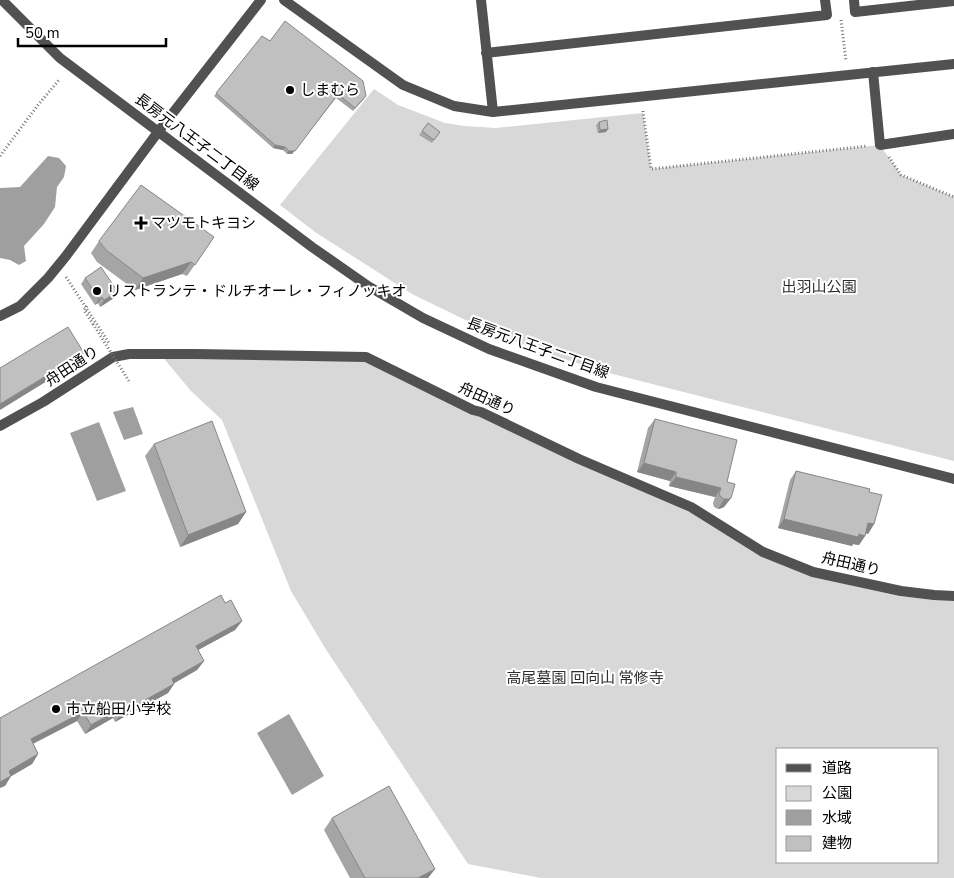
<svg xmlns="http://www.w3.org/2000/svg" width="954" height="878" viewBox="0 0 954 878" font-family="'Nunito Sans','Noto Sans JP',sans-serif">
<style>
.green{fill:#d8d8d8;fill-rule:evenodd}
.water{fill:#9f9f9f}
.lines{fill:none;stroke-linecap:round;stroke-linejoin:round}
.path{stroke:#737373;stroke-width:3;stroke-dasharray:1 2.5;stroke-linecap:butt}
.minor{stroke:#515151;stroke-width:10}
.tertiary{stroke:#515151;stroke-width:10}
.path-bridge{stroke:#737373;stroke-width:3;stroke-dasharray:1 2.5;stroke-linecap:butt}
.wall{fill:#a5a5a5}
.shaded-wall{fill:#868686}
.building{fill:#c0c0c0;stroke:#868686}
.poi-dot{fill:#000;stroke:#fff;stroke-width:2}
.labels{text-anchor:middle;stroke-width:4;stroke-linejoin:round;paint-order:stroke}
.poi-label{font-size:15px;fill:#000;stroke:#fff;text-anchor:start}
.street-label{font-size:15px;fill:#000;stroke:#fff}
.park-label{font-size:15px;fill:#2f2f2f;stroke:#fff}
</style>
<rect width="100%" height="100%" fill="#fff"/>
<path class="green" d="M374 89 398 105 445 123 464 126 496 128 643 113 651 169 880 145 901 175 954 197V461L609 373 548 354 484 329 412 294 315 232 280 205Z
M161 355 366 357 691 507 763 552 813 572 954 596V878H541L468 864 325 648 291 591 222 420 191 391ZM778 749H938V862H778Z"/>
<path class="water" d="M48 156 59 158 66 166 64 177 57 187 55 207 44 224 24 246 26 261 19 265 10 260 0 258V188L20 187Z
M133 407 143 434 124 440 113 412Z
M99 422 126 491 97 501 70 433Z
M289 714 324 776 292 795 257 733Z"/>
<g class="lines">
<path class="path" d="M841 20 846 61
M643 111 651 169 867 146
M0 156 38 105 59 80
M889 157 901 175 954 197
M66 277 109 343
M87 306 84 310 93 324"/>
<path class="minor" d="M481 0 493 112
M854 0 855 12 954 1
M486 53 827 15 825 0
M873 72 880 145 954 134
M0 426 43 402 113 357 129 354H195L366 357 473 410 481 412 579 459 691 507 763 552 813 572 901 591 934 595 954 596"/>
<path class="tertiary" d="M2 0 60 58 312 247 368 286 423 318 489 349 596 387 954 479
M284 0 403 85 454 106 493 112 954 64
M0 316 20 306 48 278 66 256 158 132 261 0"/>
<path class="path-bridge" d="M93 324 129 381"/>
</g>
<path class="wall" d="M262 36 364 99 353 111 336 98 292 154H287L283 150 273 148 214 96Z
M599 122 608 129 606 132 598 133 596 125Z
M428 123 440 132 432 143 419 135Z
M214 237 187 276 182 274 135 290 97 262 91 253 99 241Z
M85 278 114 298 100 307 98 303 95 305 81 284Z
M655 419 727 482 731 498 724 507 722 508 718 509 714 507 713 503 715 497 669 486 670 481 637 472 648 428Z
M154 444 246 512 238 524 180 547 145 456Z
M796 471 869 492 874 524 868 534 866 533 865 536 859 545 853 544 852 546 778 528 790 480Z
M225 603 242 621 235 630 198 650 204 661 197 670 174 683V684L168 693 115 722 113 718 85 734 77 721 33 744 38 754 32 764 11 776 5 786 0 718Z
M332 818 435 869 428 878H350L324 830Z"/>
<path class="shaded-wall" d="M338 94 292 154H287L289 151Z
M608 129 606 132 598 133 600 130Z
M275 145 285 147 283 150 273 148Z
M191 262 182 274 135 290 143 278Z
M118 292 114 298 100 307 104 300Z
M102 297 98 303 95 305 99 299Z
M84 353 78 362 0 410V404Z
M644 463 676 472 670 481 637 472Z
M676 477 721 488 715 497 669 486Z
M731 498 724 507 722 508 718 509 724 499Z
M246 512 238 524 180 547 188 535Z
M784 519 859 534 865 536 859 545 853 544 852 546 778 528Z
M868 523 874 524 868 534 862 532Z
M242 621 235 630 189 655 196 646Z
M204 661 197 670 166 688 172 679Z
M174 684 168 693 115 722 122 713Z
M120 709 113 718 85 734 91 725Z
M83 712 77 721 24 748 31 739Z
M38 754 32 764 3 781 9 771Z
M11 776 5 786 0 788V782Z
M435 869 428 878H418Z"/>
<path class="building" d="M285 21 363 81 366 96 355 108 338 94 295 151H289L285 147 275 145 216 93 262 36 270 41Z
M607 120 608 129 600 130 599 122Z
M428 123 440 132 434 140 422 131Z
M141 185 214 237 195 265 191 262 143 278 106 250 99 241Z
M101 267 118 292 104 300 102 297 99 299 85 278Z
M68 327 84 353 0 404V368Z
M655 419 737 440 727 482 735 484 731 498 729 499H724L721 497 719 494 721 488 676 477V472L644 463Z
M212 421 246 512 188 535 154 444Z
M796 471 870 489 869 492 882 495 874 524 868 523 865 536 859 534 858 537 784 519Z
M221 595 225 603 231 600 242 621 196 646 204 661 172 679 174 684 122 713 120 709 91 725 83 712 31 739 38 754 9 771 11 776 0 782V718Z
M389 786 435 869 418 878H365L332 818Z"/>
<g class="poi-dot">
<circle cx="290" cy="90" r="5"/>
<path d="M138.5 215.5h5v5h5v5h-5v5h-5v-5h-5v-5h5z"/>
<circle cx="97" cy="291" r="5"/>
<circle cx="56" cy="709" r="5"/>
</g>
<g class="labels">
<g class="poi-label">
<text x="300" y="95">しまむら</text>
<text x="151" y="228">マツモトキヨシ</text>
<text x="107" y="296">リストランテ・ドルチオーレ・フィノッキオ</text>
<text x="66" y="714">市立船田小学校</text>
</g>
<g class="street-label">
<text transform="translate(197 142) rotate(37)" y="5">長房元八王子二丁目線</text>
<text transform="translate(538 348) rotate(20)" y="5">長房元八王子二丁目線</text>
<text transform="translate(72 366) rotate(-33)" y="5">舟田通り</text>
<text transform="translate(487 399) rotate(24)" y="5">舟田通り</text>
<text transform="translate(851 564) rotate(13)" y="5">舟田通り</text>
</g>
<g class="park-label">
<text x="819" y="292">出羽山公園</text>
<text x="585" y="683">高尾墓園 回向山 常修寺</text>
</g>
</g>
<rect x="776" y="748" width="162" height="115" fill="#ffffff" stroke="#999999"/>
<rect x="786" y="764" width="25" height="8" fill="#515151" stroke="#999999"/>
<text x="822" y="773" font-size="15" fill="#000000">道路</text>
<rect x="786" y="786" width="25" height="15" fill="#d8d8d8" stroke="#999999"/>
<text x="822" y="798" font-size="15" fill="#000000">公園</text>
<rect x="786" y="810" width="25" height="15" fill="#9f9f9f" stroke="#999999"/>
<text x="822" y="823" font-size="15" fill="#000000">水域</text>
<rect x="786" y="836" width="25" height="15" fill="#c0c0c0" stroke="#999999"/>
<text x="822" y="848" font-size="15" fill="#000000">建物</text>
<path d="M18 38v8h148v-8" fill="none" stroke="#000000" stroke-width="2.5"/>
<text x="25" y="38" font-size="15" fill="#000000" stroke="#ffffff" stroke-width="4" paint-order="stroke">50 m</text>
</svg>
